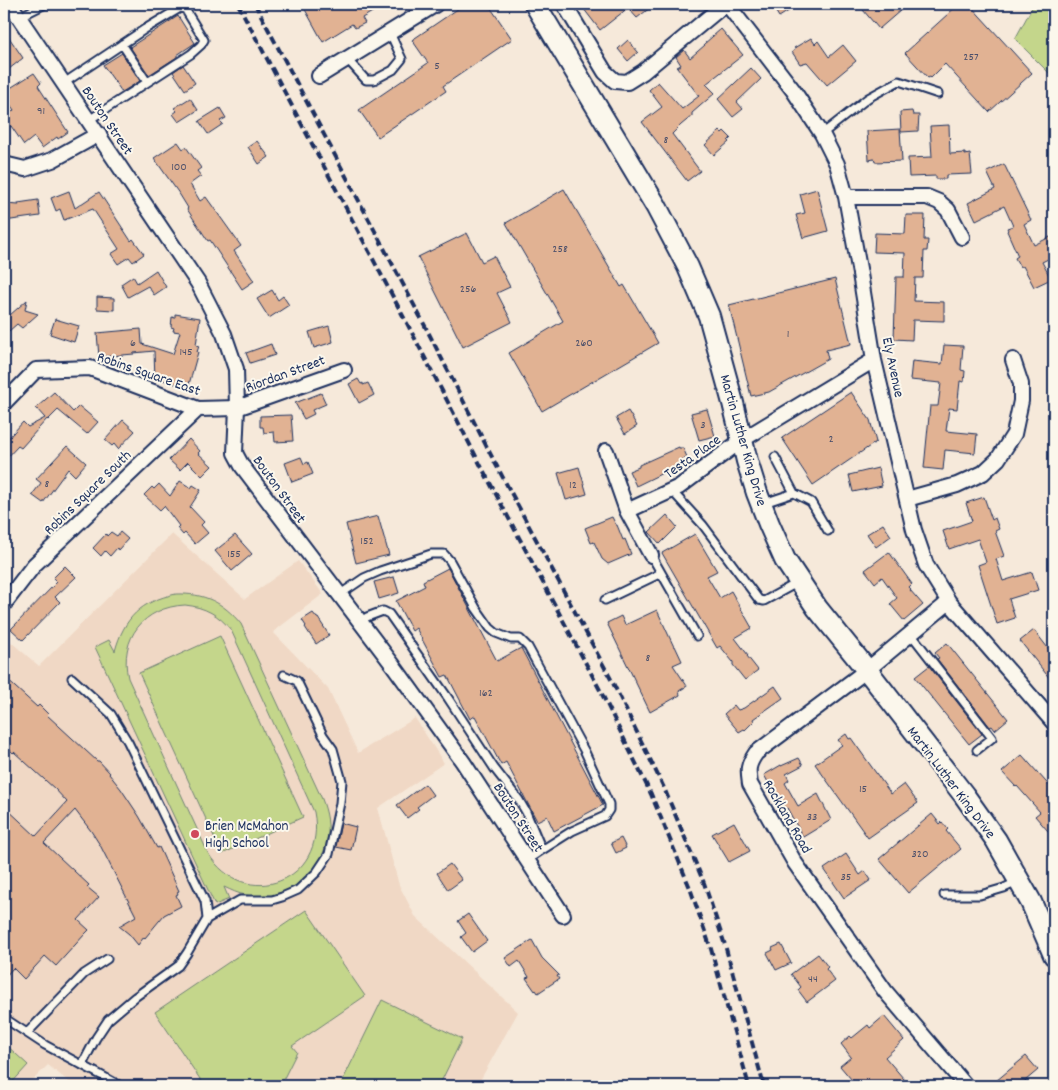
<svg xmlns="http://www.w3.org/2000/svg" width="1058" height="1090" viewBox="0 0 1058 1090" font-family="Dekko,sans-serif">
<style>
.built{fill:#f0d8c5}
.green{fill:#c4d68b;stroke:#708274;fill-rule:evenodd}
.building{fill:#e1b293;stroke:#1b2f5e}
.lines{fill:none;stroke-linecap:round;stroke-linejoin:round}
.service-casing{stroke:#1b2f5e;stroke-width:11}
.minor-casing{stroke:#1b2f5e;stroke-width:18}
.secondary-casing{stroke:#1b2f5e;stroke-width:24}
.service{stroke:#fbf7ec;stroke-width:7}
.minor{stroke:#fbf7ec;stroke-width:14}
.secondary{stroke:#fbf7ec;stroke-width:20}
.rail{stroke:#1b2f5e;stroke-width:4;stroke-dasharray:8 4;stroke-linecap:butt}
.poi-dot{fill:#d1495b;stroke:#fbf7ec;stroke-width:2}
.labels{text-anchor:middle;stroke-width:4;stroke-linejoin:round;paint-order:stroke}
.number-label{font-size:12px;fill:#4c506b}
.street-label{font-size:15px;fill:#1b2f5e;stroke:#fbf7ec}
.poi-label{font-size:15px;fill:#1b2f5e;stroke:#fbf7ec;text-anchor:start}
</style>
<rect width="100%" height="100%" fill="#f6e9da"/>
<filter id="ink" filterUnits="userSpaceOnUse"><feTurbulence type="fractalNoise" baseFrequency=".02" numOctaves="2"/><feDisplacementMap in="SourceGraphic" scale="10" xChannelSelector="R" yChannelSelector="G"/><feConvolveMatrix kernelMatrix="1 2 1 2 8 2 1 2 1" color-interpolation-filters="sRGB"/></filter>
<g filter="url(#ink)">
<path class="built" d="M172 534 245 599 298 561 323 594 273 632 328 689 358 753 415 718 444 763 378 808 399 885 415 916 518 1012 477 1086H74L48 1065 27 1086H4V636L39 666Z"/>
<path class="green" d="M1034 4H1054V78L1015 39Z
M176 594C204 593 223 602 241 624L322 799C327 812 330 826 327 840 320 877 282 903 246 895 238 894 231 890 224 887L229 899 215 905 95 647 109 640 115 651C124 618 141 601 176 594ZM185 605C205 607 219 615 231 630L314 812C328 881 244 913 208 853L128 678C119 638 144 607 185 605Z
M220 636 303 817 222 854 139 673Z
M306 910 365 996 292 1046 297 1052 280 1086 202 1085V1082L155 1012Z
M382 1000 462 1039 439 1086H340Z
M4 1043 28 1065 9 1086H4Z"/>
<path class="building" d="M302 4H386L362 18 365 23 355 28 352 24 323 42Z
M465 4H488L512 39 443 86 446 91 378 137 359 110 428 63 412 40Z
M580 4H655L637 18 628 8 600 30Z
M771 4H800L779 17Z
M871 4H908L879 29 863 10Z
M959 4H969L1032 73 989 112 945 64 931 78 930 77 928 78 905 53Z
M178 16 195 43 177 55V57L149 75 130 47Z
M721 29 743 55 706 84 715 93 692 113V116L681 125 672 134 700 171 687 181 642 122 662 107 649 90 658 82 682 109 699 96 677 67 681 65 676 57 684 50 690 58 705 45 704 44Z
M4 30 23 58 4 73Z
M811 38 815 44 818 41 829 57 843 45 856 61 827 85 807 62 800 64 792 52 796 49 794 48Z
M628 40 638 52 628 61 618 49Z
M122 53 140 81 122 92 103 65Z
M183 65 195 83 185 90 173 72Z
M751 68 761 79 737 102 743 109 733 117 718 99Z
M34 73 41 83 38 86 68 132 58 139 57 137 42 148 34 137 24 145 11 126 4 134V118L14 110 4 96V92Z
M190 98 198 110 179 122 173 114 177 111 174 108Z
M220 108 226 118 220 121 223 124 208 134 199 121Z
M912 111 913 115H919L918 131 901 132 900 112Z
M949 125 950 154 965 153V155L970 154 972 174 946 175V179H936V176L909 177 908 158 932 157 930 126Z
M900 129 902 161 875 162 874 159 869 160 867 131Z
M720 131 722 133 724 131 731 138 728 141 729 142 714 155 705 145Z
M257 141 269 157 259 164 248 147Z
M178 142 183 149 186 147 201 168 197 171 201 176 190 184 200 201 206 197 241 246 234 251 254 281 242 289 210 240 208 241 187 209 188 208 180 195 154 158Z
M1004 164 1031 220 1024 224 1034 245 1054 235V256L1042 262 1051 279 1034 287 1023 266 1020 267 1015 258 1018 256 1007 231 1008 230 1007 228 1013 226 1004 206 976 220 968 203 995 189 987 172Z
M564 189 621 287 624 285 658 343 542 411 509 353 563 321 506 223Z
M817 189 828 231 803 238 796 215 805 213 800 194Z
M69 191 75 208 99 192 131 241 133 239 144 254 133 262 129 257 118 264 111 254 119 249 93 209 64 220 60 209 56 211 51 198Z
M38 200 40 216 4 221V204L19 205 18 203Z
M906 215H925L924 240H928L927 251H924L923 278H915L914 301 944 302V321L913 320 912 340 894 339 896 277H904L905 253 874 252 875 233 905 234Z
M467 233 482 262 494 256 510 287 497 293 512 322 463 347 418 257Z
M156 270 166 287 154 295 148 286 128 297 121 284 133 276 137 283Z
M835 279 851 344 826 350 828 359 769 392 751 396 729 305Z
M272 290 278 300 283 296 289 305 269 318 257 299Z
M97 297 114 298V310L97 309Z
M27 300 25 310 38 314 22 328 17 324 9 331 4 325V318L9 313 10 315Z
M175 314 200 318 196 345 199 346 197 352H198L188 388 163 380H155L154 351 134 353V354L99 357 97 333 141 329 142 344 173 354 180 332 173 331 174 328 171 327 172 317 175 318Z
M55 319 79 326 74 342 50 334Z
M329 326 333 342 314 348 309 332Z
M271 344 275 355 250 363 246 353Z
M944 345 963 346 961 370 965 371 964 382 960 381 957 409 949 408 946 431 977 434 975 453 945 450 943 470 924 468 930 406H938L941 383 910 380 912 361 942 364Z
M358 379 361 384 363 383V385L368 383 374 395 359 403 349 384Z
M54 392 73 412 79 406 98 422 87 434 58 410 48 420 47 419 21 448 18 446 4 461V443L23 422 28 427 45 418 36 408Z
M851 392 870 420 876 442 813 485 782 438Z
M321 393 326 404 312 410 314 414 304 419 295 403Z
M707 409 715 436 699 440 691 413Z
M628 411 637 426 625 434 616 418Z
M291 415 293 441 275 442 274 432 264 433 263 427H260V416Z
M123 420 135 431 118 449 114 444 112 446 105 440Z
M189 439 200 451 198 453 212 466 202 476 188 462 180 470 169 460Z
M67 446 86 463 75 476 68 469 43 503 32 495 41 483 36 479Z
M679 447V448H683L687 457 679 461 681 464 636 486 629 471 639 467V465Z
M301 457 304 464 308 462 313 474 292 482 285 463Z
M579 467 587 494 566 500 558 473Z
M878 468 882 486 853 492 849 475Z
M180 481 191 488 193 485 201 490 190 507 204 522 201 525 208 533 195 544 185 533 183 535 177 528 179 526 164 506 160 510 144 495 152 487 154 489 159 484 170 496Z
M984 497 992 520 995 518 999 529 995 531 1004 556 996 559 1003 581 1032 572 1038 590 1009 599 1015 618 997 624 978 565 986 562 978 539 949 549 943 531 972 521 966 503Z
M667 515 677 527 660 544 649 532Z
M378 516 389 555 356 563 346 524Z
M612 517 616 525H617L623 540 625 539 631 554 608 564 602 559 594 542 591 543 585 528Z
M883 524 891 536 876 547 867 534Z
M111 532 117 536 120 532 128 539 118 550 117 548 110 556 105 551 101 556 93 548 106 534 107 536Z
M695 534 717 571 707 576 720 598 731 591 752 628 735 638 748 655 747 656 758 670 745 680 733 665V662L720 646 717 648 662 553Z
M235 535 252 554 232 571 215 551Z
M889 552 912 584 909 587 911 589 910 590 923 605 904 621 890 604 897 598 882 577 875 583 865 570Z
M65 566 76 577 55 597 60 602 23 640 11 629 57 582 53 578Z
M448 568 497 661 521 648 603 805 554 831 547 816 537 821 506 762 501 765 475 716 470 719 447 675 442 677 416 628 412 631 396 601 425 586 423 581Z
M394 577 399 593 379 599 374 582Z
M657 610 674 647 675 646 682 661 673 665 687 686 679 691 680 695 650 712 607 623 621 616 625 625Z
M313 613 317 618H318L329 635 316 644 305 627 306 626 302 620Z
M1034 630 1054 656V684L1020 641Z
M947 643 1008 719 995 730 992 726 990 727 937 659 939 658 935 653Z
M929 666 982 734 969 744 915 677Z
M4 677 37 707 39 705 48 714 47 715 97 761H99L110 773 109 774 121 789 139 816 157 848 159 847 179 891 177 892 178 894 176 895 181 906 164 915 145 938 144 937 138 945 129 934 119 926 136 916 100 845 91 831 75 810 44 843 89 885 87 887 99 897 78 920 89 930 85 934 56 966 45 956 24 979 13 968 4 978V806L36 836 67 802 55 789 14 752 13 753 4 744Z
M775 686 783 698 753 719 754 721 745 730 744 729 739 732 724 714 734 705 738 710 744 708Z
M846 734 849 739 851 738 891 794 904 784 918 803 868 838 815 764 842 745 838 740Z
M1022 755 1054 791V838L1035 816 1040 812 1017 786 1016 787 1002 772Z
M799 758 803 765 786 774 789 780 785 783 798 806 818 794 831 820 803 837 787 808 784 810 764 775 781 765V766Z
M425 784 433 795 417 807 419 809 407 818 397 805Z
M932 814 940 824 942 822 948 829 946 831 961 849 908 893 879 859Z
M734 822 750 851 729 862 712 834Z
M341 823 356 827 351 850 336 847Z
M621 838 626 848 616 853 611 843Z
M846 854 860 875 865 871 871 880 844 898 824 869Z
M450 864 462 880 448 890 437 873Z
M468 914 487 941 472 952 461 937 466 933 458 921Z
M532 940 542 958 559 975 557 976 559 979 538 993 536 990 535 991 526 978 529 977 519 961 511 967 505 958Z
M781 944 791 963 776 970 767 953 773 950 772 948Z
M818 954 828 967 826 969 835 981 807 1002 798 990 801 987 791 974Z
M884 1016 904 1040 885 1057 910 1086H857L840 1066 851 1057 841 1044 850 1036 852 1038 868 1025 870 1028Z
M1026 1056 1038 1070 1019 1086H990Z"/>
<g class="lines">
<g class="service-casing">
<path id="service" d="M19 17 45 4
M122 44 147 82
M347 59 366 80H374L393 70 402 59 390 33
M64 83 145 29 180 8 185 9 204 40 201 45 191 54 89 120
M822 134 868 98 899 81 938 94
M775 457 794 493
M672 491 703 525 759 600 764 601 797 583
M764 503 794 493 811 502 828 531
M651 555 697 636
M339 595 364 578 380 571 431 554H444L450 561 476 608 490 628 496 633 511 639H520L528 647 585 752 609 804V810L605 816 572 831 542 850 527 860
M605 600 661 573
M360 622 367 617 383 611 389 614 448 698 494 768 519 800 526 812 542 850
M911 634 992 738 977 750
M72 678 111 714 128 742 205 901 207 919 187 953 178 966 135 997 108 1020 96 1038 82 1065
M944 895H980L1004 888 1017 882
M207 919 240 900H272L282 897 298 890 317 872 329 854 340 803 342 781 333 749 323 735 297 681 284 675
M4 1018 45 1045 121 1086
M27 1033 84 974 107 959"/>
</g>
<g class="minor-casing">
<path id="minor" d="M10 4 198 283 224 334 236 369 237 408 235 453 242 466 393 665 463 762 563 915
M564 4 605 72 615 81 627 82 643 72 725 4
M727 4 793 90 822 134 837 164 846 197 860 274 874 360 914 530 926 565 949 602 1054 723
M319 76 436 4
M4 164 25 169 52 160 99 134
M846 197H927L939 202 948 210 962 237
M4 403 36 370 90 368 198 409 237 408 344 370
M606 451 627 511 651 555
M907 499 957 485 983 473 998 459 1014 434 1021 401V384L1013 360
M627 511 679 487 742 440 874 360
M949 602 867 670 756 753C747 766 748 770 750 784L795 863 885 991 966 1086
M4 604 34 565 198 409"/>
</g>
<g class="secondary-casing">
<path id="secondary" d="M535 4 656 206 688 267 709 316 733 403 747 461 757 493 769 524 785 560 817 608 867 670 964 795 996 840 1031 902 1054 955"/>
</g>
<use href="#service" class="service"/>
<use href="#minor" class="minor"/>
<use href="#secondary" class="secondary"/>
<path class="rail" d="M238 4 410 329 481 466 600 690 651 794 690 888 711 949 749 1086
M255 4 423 322 493 459 613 683 664 788 704 883 725 945 764 1086"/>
</g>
</g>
<circle class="poi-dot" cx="195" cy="834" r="5"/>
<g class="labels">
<g class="number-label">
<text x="971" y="60">257</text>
<text x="437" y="69">5</text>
<text x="41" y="114">91</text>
<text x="666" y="143">8</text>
<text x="179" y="170">100</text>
<text x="560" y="252">258</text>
<text x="468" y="292">256</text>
<text x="788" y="337">1</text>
<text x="133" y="346">6</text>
<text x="584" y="346">260</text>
<text x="186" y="355">145</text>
<text x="703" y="428">3</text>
<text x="831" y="442">2</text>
<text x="47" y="487">8</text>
<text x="573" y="488">12</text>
<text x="367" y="544">152</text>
<text x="234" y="557">155</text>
<text x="648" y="661">8</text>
<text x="486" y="696">162</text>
<text x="863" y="792">15</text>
<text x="812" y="820">33</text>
<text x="920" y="857">320</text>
<text x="846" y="880">35</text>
<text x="813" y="982">44</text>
</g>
<g class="street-label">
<text transform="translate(108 120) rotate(56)" y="5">Bouton Street</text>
<text transform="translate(894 367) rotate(78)" y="5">Ely Avenue</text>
<text transform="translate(149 373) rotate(19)" y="5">Robins Square East</text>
<text transform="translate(285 373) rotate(-20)" y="5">Riordan Street</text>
<text transform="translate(744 440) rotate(74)" y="5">Martin Luther King Drive</text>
<text transform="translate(692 456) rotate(-35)" y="5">Testa Place</text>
<text transform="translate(280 489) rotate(54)" y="5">Bouton Street</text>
<text transform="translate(87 492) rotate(-44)" y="5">Robins Square South</text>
<text transform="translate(952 782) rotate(53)" y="5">Martin Luther King Drive</text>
<text transform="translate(788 816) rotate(60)" y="5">Rockland Road</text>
<text transform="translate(519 817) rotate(57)" y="5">Bouton Street</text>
</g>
<g class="poi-label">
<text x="205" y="830">Brien McMahon<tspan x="205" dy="17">High School</tspan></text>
</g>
</g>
<rect width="1058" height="1090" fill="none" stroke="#fbf7ec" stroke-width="20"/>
<rect x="10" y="10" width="1038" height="1070" fill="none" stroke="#1b2f5e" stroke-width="2" filter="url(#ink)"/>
</svg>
